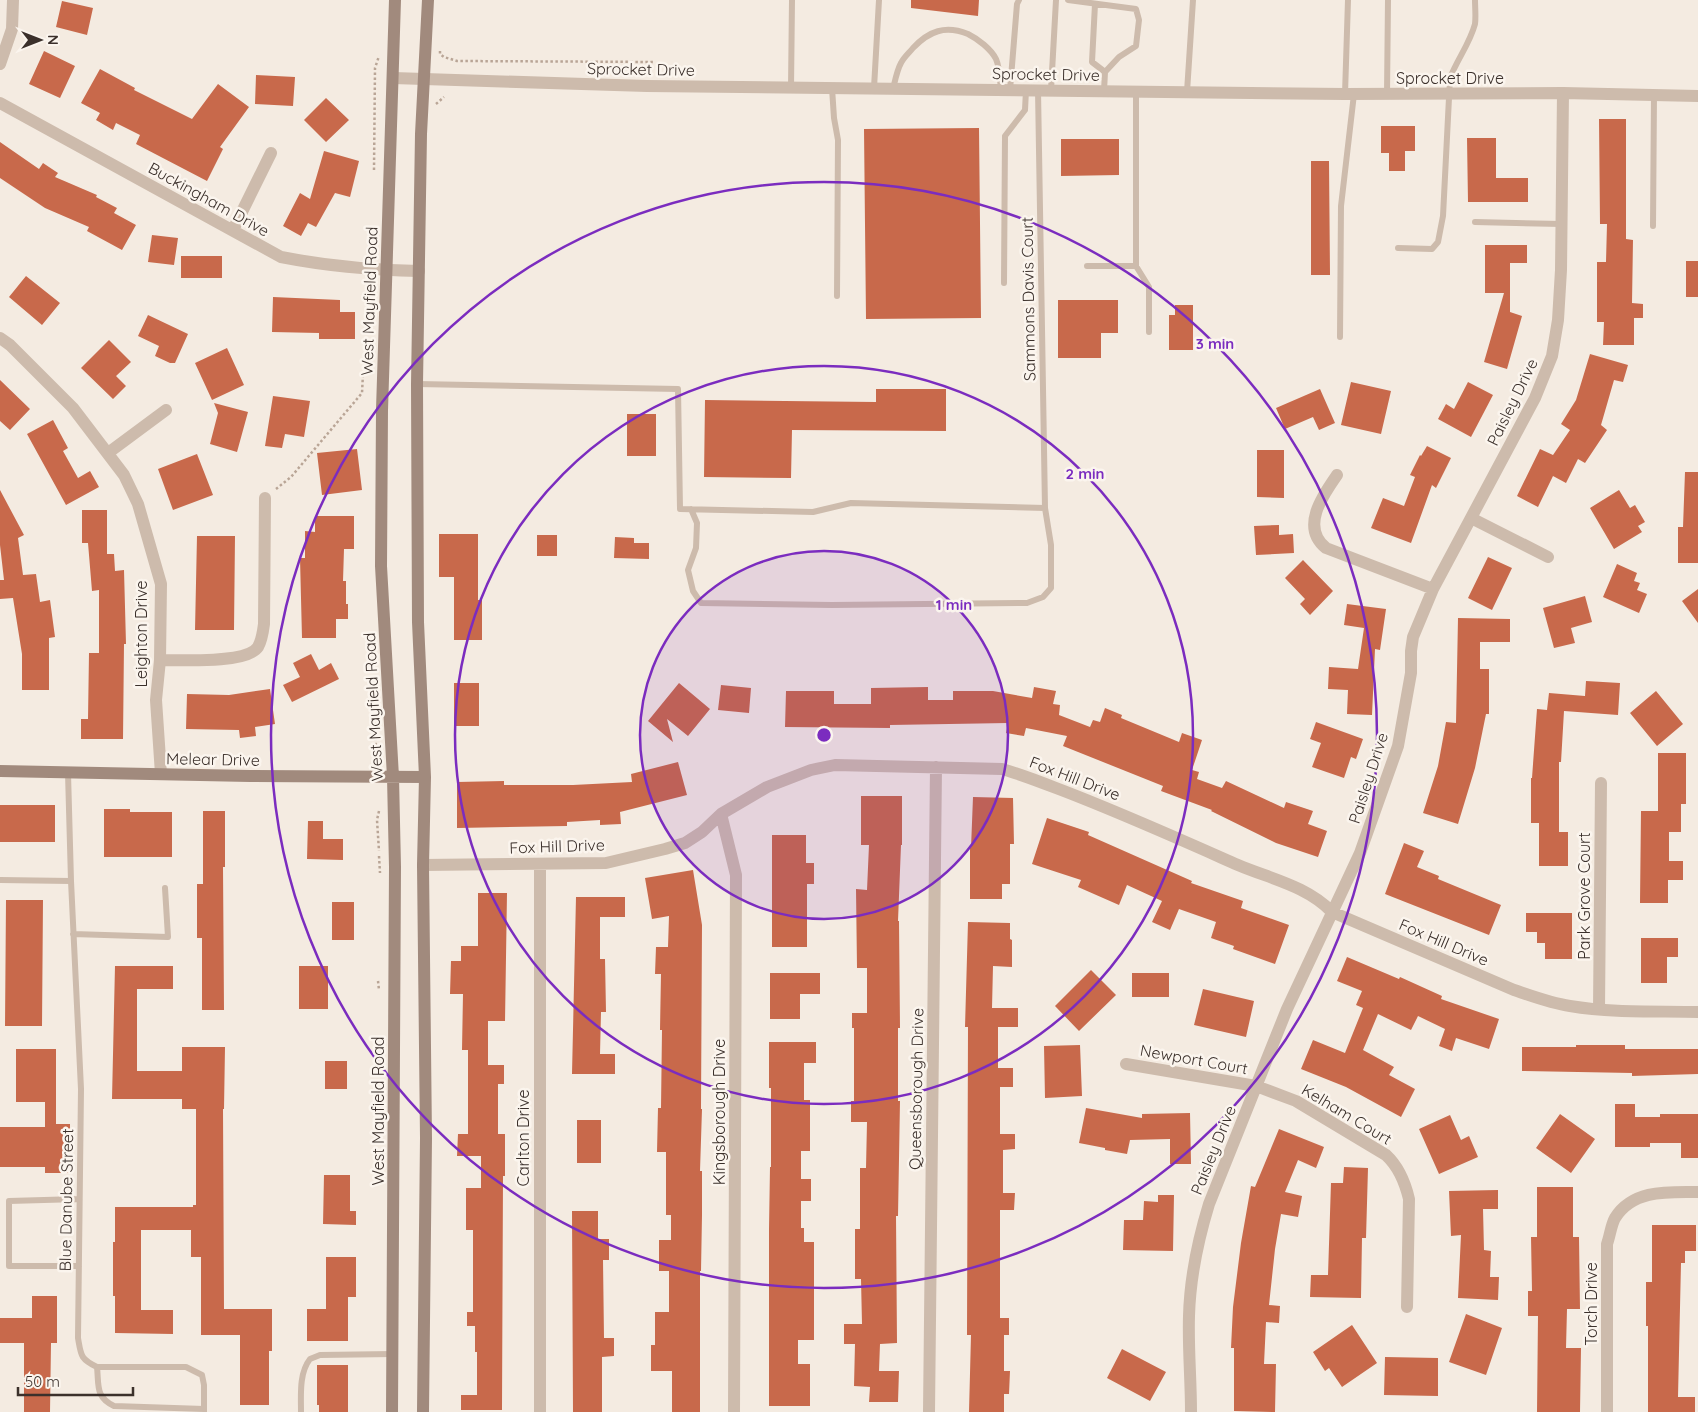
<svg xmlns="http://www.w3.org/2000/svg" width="1698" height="1412" viewBox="0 0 1698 1412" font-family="Quicksand,sans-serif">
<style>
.building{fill:#c8694b}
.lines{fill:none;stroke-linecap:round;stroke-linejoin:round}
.path{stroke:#b9a596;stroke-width:2.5;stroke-dasharray:2.5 2.5;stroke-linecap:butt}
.lane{stroke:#cdbbac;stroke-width:6}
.street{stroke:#cdbbac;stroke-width:12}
.secondary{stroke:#a18a7d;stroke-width:12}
.ring{fill:none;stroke:#7b2cbf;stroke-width:2.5}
.labels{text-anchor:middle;stroke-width:5;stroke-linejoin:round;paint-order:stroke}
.street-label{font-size:16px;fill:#3b302b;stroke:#fbf5ee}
.centre{fill:#7b2cbf;stroke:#fbf5ee;stroke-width:2.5}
.ring-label{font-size:15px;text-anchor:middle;font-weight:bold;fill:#7b2cbf;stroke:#fbf5ee;stroke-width:5;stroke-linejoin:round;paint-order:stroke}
</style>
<rect width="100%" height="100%" fill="#f4ebe1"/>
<path class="building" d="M911 0H979L978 16 911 8Z
M62 1 93 8 87 35 56 27Z
M44 51 75 66 60 98 29 84Z
M100 69 135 88 134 90 192 119 218 84 249 107 220 147 223 149 207 181 136 144 140 135 116 123 113 130 96 120 100 113 81 103Z
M256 75 295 77 293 106 255 104Z
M326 98 349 120 326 142 304 120Z
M1599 119H1626V239L1633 240 1632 303 1643 304V318H1634V345H1603L1604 322H1597V262H1606L1607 224H1600Z
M1381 126H1415V151H1405V171H1389V153H1381Z
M979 128 981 318 866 319 864 129Z
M1467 138H1496V178H1528V202H1468Z
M1061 139H1119V175L1061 176Z
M0 142 39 169 43 163 58 173 55 177 97 195 96 197 117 208 114 213 136 225 122 250 87 231 89 227 45 208 0 178Z
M324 151 359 161 350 197 335 193 316 227 308 223 301 236 283 226 300 193 310 199Z
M1311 161H1329L1330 275H1311Z
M152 235 178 238 174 265 148 262Z
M1485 245H1527V263H1510V312L1522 316 1507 369 1484 362 1504 293H1485Z
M181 256H222V278H181Z
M1686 261H1698V297H1686Z
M26 276 60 303 42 325 9 297Z
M273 297 340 300V312H355V339H319V333L272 332Z
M1058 300H1118V333H1101V358H1058Z
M1175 305H1193V350H1169V315H1175Z
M148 315 188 334 175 363H170L155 356 159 346 138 336Z
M109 340 131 362 116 376 126 386 113 399 81 368Z
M227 348 244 385 212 400 195 363Z
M1590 354 1628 365 1623 382 1614 380 1601 425 1607 430 1585 463 1578 459 1566 483 1553 476 1538 507 1517 496 1540 449 1553 455 1570 430 1561 424 1576 400Z
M0 380 30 409 10 430 0 421Z
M1351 382 1391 391 1381 434 1341 425Z
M1468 382 1493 395 1471 437 1438 419 1446 404 1454 409Z
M876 389H946V431L792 430 791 478 704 477 705 400 876 402Z
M1320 389 1335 423 1319 430 1313 417 1285 429 1276 408Z
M273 396 310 401 304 437 285 434 282 448 265 446Z
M214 403 248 412 237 452 210 444 218 413Z
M627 414H656V456H627Z
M53 420 68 448 63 451 78 478 90 471 99 487 66 505 27 434Z
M1427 446 1451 458 1436 488 1432 485 1411 543 1371 528 1383 498 1404 506 1415 477 1410 475 1420 455 1421 456Z
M357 449 362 490 322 495 317 453Z
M1257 450H1284V498L1257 497Z
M197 454 213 495 173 510 158 469Z
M1685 472H1698V563H1678V527H1683Z
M0 490 24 535 18 538 23 575 36 574 40 602 50 600 55 637 49 638V690H22V654L13 598 0 599V580H4L0 545Z
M1619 490 1630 508 1635 505 1645 522 1638 526 1642 532 1614 549 1590 508Z
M82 510H107V554H114L115 571 124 570 126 644H124L123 739H81V719H88L89 653H99V590L92 591 88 543H82Z
M315 516H354V549H344L343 581H346V604H348V619H336V638H302L300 558H305V531L315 532Z
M1279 525V535L1293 534 1294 553 1256 555 1254 526Z
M439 534H478V600H482V640H454V577H439Z
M537 535H557V556H537Z
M197 536H235L234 630H195Z
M615 537 634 538V543H649V559L614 558Z
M1488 557 1512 568 1492 610 1468 598Z
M1303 560 1333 591 1310 615 1300 604 1305 599 1285 578Z
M1617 564 1637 573 1634 581 1640 583 1637 590 1647 594 1639 613 1603 597Z
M1698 589V623L1682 601Z
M1585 596 1592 622 1571 628 1575 643 1554 648 1543 608Z
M1347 604 1386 609 1380 650 1375 649 1372 715 1347 714 1348 690 1328 689 1329 667 1358 669 1364 628 1344 625Z
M1458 618 1510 619V642H1480V669H1489V714H1486L1475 768 1458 824 1423 813 1438 766 1446 722 1456 723Z
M311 654 319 670 331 663 339 679 292 702 283 685 300 677 293 663Z
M1586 681 1620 683 1618 715 1564 711 1561 762H1559V832H1568V866H1539V823H1531V778H1532L1537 709 1547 710 1549 693 1585 696Z
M454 683H479V726H454Z
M679 683 710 709 688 736 667 719 673 742 648 721Z
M721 685 751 688 749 713 718 710Z
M928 687V700H953V691H993L1032 698 1034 687 1056 691 1053 704 1060 705 1059 715 1090 727 1093 720 1100 722 1105 708 1122 715 1121 718 1179 742 1182 733 1202 740 1192 770 1199 772 1197 779 1222 788 1226 781 1284 808 1286 802 1313 811 1308 824 1327 831 1318 857 1276 843 1211 811 1212 810 1161 791 1163 786 1063 746 1067 736 1026 728 1024 736 1006 733 1008 723 890 725V728L785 727 786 691H834V704H871V688Z
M270 689 275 724 255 727 256 736 240 738 239 730 186 729 187 694 229 695Z
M1656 691 1683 724 1657 746 1630 713Z
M1316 722 1363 739 1356 759 1351 757 1344 778 1312 767 1321 743 1310 739Z
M1658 753H1686V804H1681V832H1669V861H1683V880H1668V903H1640L1641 811H1658Z
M678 762 687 795 620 812 621 824 600 825V820L567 822V826L457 828V782L504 781V785H573L632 782 631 774Z
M861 796H902V845H901L898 921H899L900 1028H898V1101H900L898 1216H896L897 1343 880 1344 879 1371H899L898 1402H869L870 1387 854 1386 855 1344H844V1324H862L861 1279H855V1229H860V1168H866L867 1122H851V1101H854V1028H852V1013H867V968H857L856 889 867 890 869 845H861Z
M973 797 1013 798 1014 844H1010V884H1002V899H970V848H971Z
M0 805H55V842H0Z
M104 809H130V812H172V857H104Z
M203 811H225V867H223L224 1010H202V938H197V884H203Z
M1047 818 1089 832 1088 835 1192 881 1191 883 1243 901 1241 908 1289 925 1275 964 1233 949 1234 946 1211 938 1216 922 1179 909 1170 930 1152 922 1162 901 1127 885 1119 905 1078 887 1081 880 1032 864Z
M308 821H323V839H343V860L307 859Z
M772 835H806V863H814V884H807V947H772Z
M1404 843 1424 851 1417 867 1439 876 1438 879 1501 905 1489 935 1385 894Z
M693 870 702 925 701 1109H702L700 1171H702V1215L701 1271H700V1412H672V1371H651V1345H655V1312H669V1271H659V1240H671V1215H666V1152H657L658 1108H661L662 1030H660L661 974H655L656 947H668L669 916 652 919 645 878Z
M478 893H507L505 1021H488V1065H504V1084H498V1134H505V1176H503L502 1410H461V1395H477V1352H475V1326H467V1312H473V1230H466V1188H481V1156H457L458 1134H468V1050H462L463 994H450L451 961H461V946H478Z
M576 897H625V917H600V959H605L606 1012H601L600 1054H615V1074H572Z
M6 900H43L42 1026H5Z
M332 902H354V940H332Z
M1526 913H1572V959H1545V943H1537V932H1526Z
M968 922 1010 923V939L1012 940V967L993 966 992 1008H1018V1027H998V1068H1013V1087H1000V1134H1015V1149L1003 1150V1193H1015L1014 1210H1000V1318H1009V1335H1004V1371H1010L1009 1394H1004V1412H969L971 1335H967L968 1027H965Z
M1641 938H1678V957H1667V983H1641Z
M1347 957 1399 979 1400 977 1442 996 1441 999 1499 1019 1489 1049 1456 1038 1452 1051 1439 1046 1445 1029 1418 1016 1411 1030 1378 1014 1363 1050 1394 1067 1389 1075 1415 1089 1401 1117 1346 1087 1301 1069 1313 1040 1345 1053 1363 1008 1356 1005 1362 991 1337 981Z
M115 966H173V989H137V1071H182V1047H225L224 1109H223L224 1309H272V1351H269V1405H240V1335H201V1257H191V1230H141V1310H173V1334L115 1333V1296H113V1242H115V1207H193V1205H196V1109H182V1099H112Z
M299 966H328V1009H299Z
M1091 970 1116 995 1079 1031 1055 1006Z
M770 973H820V994H800V1019H770Z
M1132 973H1169V997H1132Z
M1203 989 1254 1001 1246 1037 1194 1025Z
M769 1042H816V1063H804V1100H810V1151H801V1179H811V1201H801V1228H804V1242H814V1340H798V1364H810V1406H769V1229L770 1167H771V1088H769Z
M1080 1045 1082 1096 1045 1098 1044 1046Z
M1576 1045H1625V1049H1698V1074L1632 1076V1073L1522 1071V1047H1576Z
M16 1049H56V1124H70V1173H45V1167H0V1127H45V1102H16Z
M325 1061H347V1089H325Z
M1615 1104H1635V1117H1660V1114H1698V1158H1681V1143H1650V1147H1615Z
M1086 1108 1142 1118V1114L1190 1113 1191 1164H1170V1139L1130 1140 1127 1154 1105 1150V1148L1079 1143Z
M1560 1114 1595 1139 1571 1173 1536 1148Z
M1450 1115 1461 1140 1469 1136 1478 1157 1439 1174 1419 1129Z
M577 1120H601V1163H577Z
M1279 1129 1324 1147 1316 1168 1298 1160 1285 1192 1302 1196 1298 1217 1281 1214 1275 1249 1269 1305 1280 1306 1279 1323 1266 1322 1264 1364H1276L1275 1412 1234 1411V1348H1231L1233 1307 1241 1243 1251 1186 1255 1187Z
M1344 1167 1368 1168 1366 1238H1362L1361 1298 1310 1297 1311 1275H1328L1331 1183H1343Z
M324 1175H350V1211H356V1225L323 1224Z
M1537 1187H1573V1237H1579L1580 1309H1567L1566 1348H1581L1580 1412H1537L1538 1316H1528V1291H1532L1531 1237H1537Z
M1498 1190V1209H1483L1484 1250 1491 1251 1490 1277H1499L1498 1300 1458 1298 1461 1235 1451 1236 1449 1191Z
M1158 1195H1174L1173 1251 1123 1250 1124 1220H1143L1144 1201 1158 1202Z
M572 1211H598V1239H609V1260H603L604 1338H614V1356L602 1357V1412H573Z
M1652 1225H1696V1251H1685V1263H1681L1678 1397H1695V1412H1648V1326H1646V1282H1652Z
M326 1257H356V1297H348V1341H307V1309H326Z
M32 1296H57V1343H51L50 1412H24V1343H0V1318H32Z
M1466 1314 1502 1328 1486 1375 1449 1362Z
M1352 1325 1377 1363 1342 1387 1329 1368 1325 1371 1313 1352Z
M1122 1349 1166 1372 1150 1401 1107 1378Z
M1385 1357 1438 1358V1396L1384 1395Z
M317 1365H348V1412H319V1405H317Z"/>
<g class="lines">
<path class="path" d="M440 51V54L444 57 457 61 655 62
M436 104 444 97
M374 170 375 68 379 56
M276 489 291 477 362 393 363 373 370 370
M372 678 376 751
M379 811 377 820 379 851
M379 856 380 873
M378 981 379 990"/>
<path class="lane" d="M1068 0 1136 9 1139 20 1136 46 1119 57 1105 72 1104 91
M1095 4 1092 62 1105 72
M791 88 792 0
M832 88 834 118 838 140 837 296
M874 88 879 0
M893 89C895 81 897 70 901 63 904 57 909 53 913 48 929 31 945 25 968 34 978 39 991 49 996 59 1000 68 1000 81 1001 90
M1010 90 1017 4 1019 0
M1051 90 1056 0
M1136 91V266L1149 287V332
M1187 92 1193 0
M1345 94 1348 0
M1387 94 1388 0
M1475 222 1562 224
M1653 226 1654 95
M1398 248 1432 249 1438 242 1443 216 1450 78C1457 60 1470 43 1475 24 1476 16 1475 8 1475 0
M1087 266H1136
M1004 283 1005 136 1025 110 1026 90
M1340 337 1341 206 1354 94
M417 384 678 389 680 509 813 512 851 503 1045 508
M691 509 697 523 696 548 688 570 693 591 701 603 832 605 1027 603 1043 597 1051 588V545L1045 508 1038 90
M68 773 71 881 81 1089 78 1338C81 1355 80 1359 97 1367H186L202 1375 204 1385V1412
M0 880 71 881
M73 934 168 937 165 888
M79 1266H9V1201L79 1199
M97 1367C99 1385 95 1397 114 1406L204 1409
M301 1412C301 1395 299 1373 310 1359L320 1355 393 1354"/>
<path class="street" d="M0 64 12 29 13 0
M393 78 647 86 1345 94 1563 93 1698 96
M0 103 281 257C327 266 373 270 419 271
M233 230 271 153
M0 338 10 345 73 408 124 475 138 504 161 584 160 660 156 700 161 774
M108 453 166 410
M1337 475C1323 495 1300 527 1326 548L1433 589
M1471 518 1548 557
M160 660C181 660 247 664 258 647 262 640 263 632 264 624L265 498
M721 814 736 875 734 1412
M540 864V1412
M423 865 606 863 665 849 685 843 702 832 721 814 767 787 811 770 835 765 1002 769C1020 774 1038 781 1056 788 1117 811 1177 838 1238 865 1271 879 1307 886 1332 912L1514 990C1532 996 1550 1003 1570 1006 1612 1013 1655 1011 1698 1012
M1599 1009 1601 783
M1126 1064 1256 1086 1296 1101 1386 1155C1399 1167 1405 1182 1409 1199L1407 1307
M929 1412 936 767
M1191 1412C1191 1380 1188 1348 1189 1316 1190 1278 1198 1240 1209 1204L1287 1009 1360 853 1398 746 1411 673V651L1413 637 1433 589 1535 398 1552 356 1558 320 1561 270 1563 93
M1607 1412V1244C1610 1236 1611 1225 1615 1218 1633 1189 1669 1192 1698 1192"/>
<path class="secondary" d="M0 771 250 776 425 777
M392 1412 395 867 393 777 381 566 382 410 395 0
M423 1412 426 1138 423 865 425 777 418 622 417 384 421 134 428 0"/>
</g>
<circle cx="824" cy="735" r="184" fill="#7b2cbf" fill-opacity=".12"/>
<g class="ring">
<circle cx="824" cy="735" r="184"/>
<circle cx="824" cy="735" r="369"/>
<circle cx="824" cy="735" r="553"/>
</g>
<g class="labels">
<g class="street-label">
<text transform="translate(641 69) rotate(1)" y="6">Sprocket Drive</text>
<text transform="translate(1046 74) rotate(1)" y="6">Sprocket Drive</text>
<text x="1450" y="84">Sprocket Drive</text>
<text transform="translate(209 199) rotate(29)" y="6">Buckingham Drive</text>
<text transform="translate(1028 299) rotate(-91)" y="6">Sammons Davis Court</text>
<text transform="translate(369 301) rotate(-88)" y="6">West Mayfield Road</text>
<text transform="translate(1512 402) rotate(-64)" y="6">Paisley Drive</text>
<text transform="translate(141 634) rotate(-90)" y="6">Leighton Drive</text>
<text transform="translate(373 707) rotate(-93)" y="6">West Mayfield Road</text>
<text transform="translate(213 759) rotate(1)" y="6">Melear Drive</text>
<text transform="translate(1075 778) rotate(21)" y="6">Fox Hill Drive</text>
<text transform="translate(1368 778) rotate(-72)" y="6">Paisley Drive</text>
<text transform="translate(557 846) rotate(-2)" y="6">Fox Hill Drive</text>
<text transform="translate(1584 896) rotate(-90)" y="6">Park Grove Court</text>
<text transform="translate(1444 942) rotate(23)" y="6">Fox Hill Drive</text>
<text transform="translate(1194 1059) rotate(10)" y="6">Newport Court</text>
<text transform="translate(916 1089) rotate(-89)" y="6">Queensborough Drive</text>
<text transform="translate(378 1111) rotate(-90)" y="6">West Mayfield Road</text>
<text transform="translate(719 1112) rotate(-90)" y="6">Kingsborough Drive</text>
<text transform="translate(1347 1114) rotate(31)" y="6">Kelham Court</text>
<text transform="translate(523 1138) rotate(-90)" y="6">Carlton Drive</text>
<text transform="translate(1213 1150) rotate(-68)" y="6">Paisley Drive</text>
<text transform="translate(66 1200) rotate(-89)" y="6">Blue Danube Street</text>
<text transform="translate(1591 1304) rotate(-90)" y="6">Torch Drive</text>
</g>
</g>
<circle cx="824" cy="735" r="8" class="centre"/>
<g class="ring-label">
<text x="1215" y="349">3 min</text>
<text x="1085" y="479">2 min</text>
<text x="954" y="610">1 min</text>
</g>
<g transform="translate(40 40) rotate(90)" stroke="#fbf5ee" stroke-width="4" paint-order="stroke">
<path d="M0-4L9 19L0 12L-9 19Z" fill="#3b302b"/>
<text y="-8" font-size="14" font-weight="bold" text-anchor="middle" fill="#3b302b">N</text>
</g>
<path d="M18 1387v8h115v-8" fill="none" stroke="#3b302b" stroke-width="2.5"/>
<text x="25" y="1387" font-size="15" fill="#3b302b" stroke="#fbf5ee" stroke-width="4" paint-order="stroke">50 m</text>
</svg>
